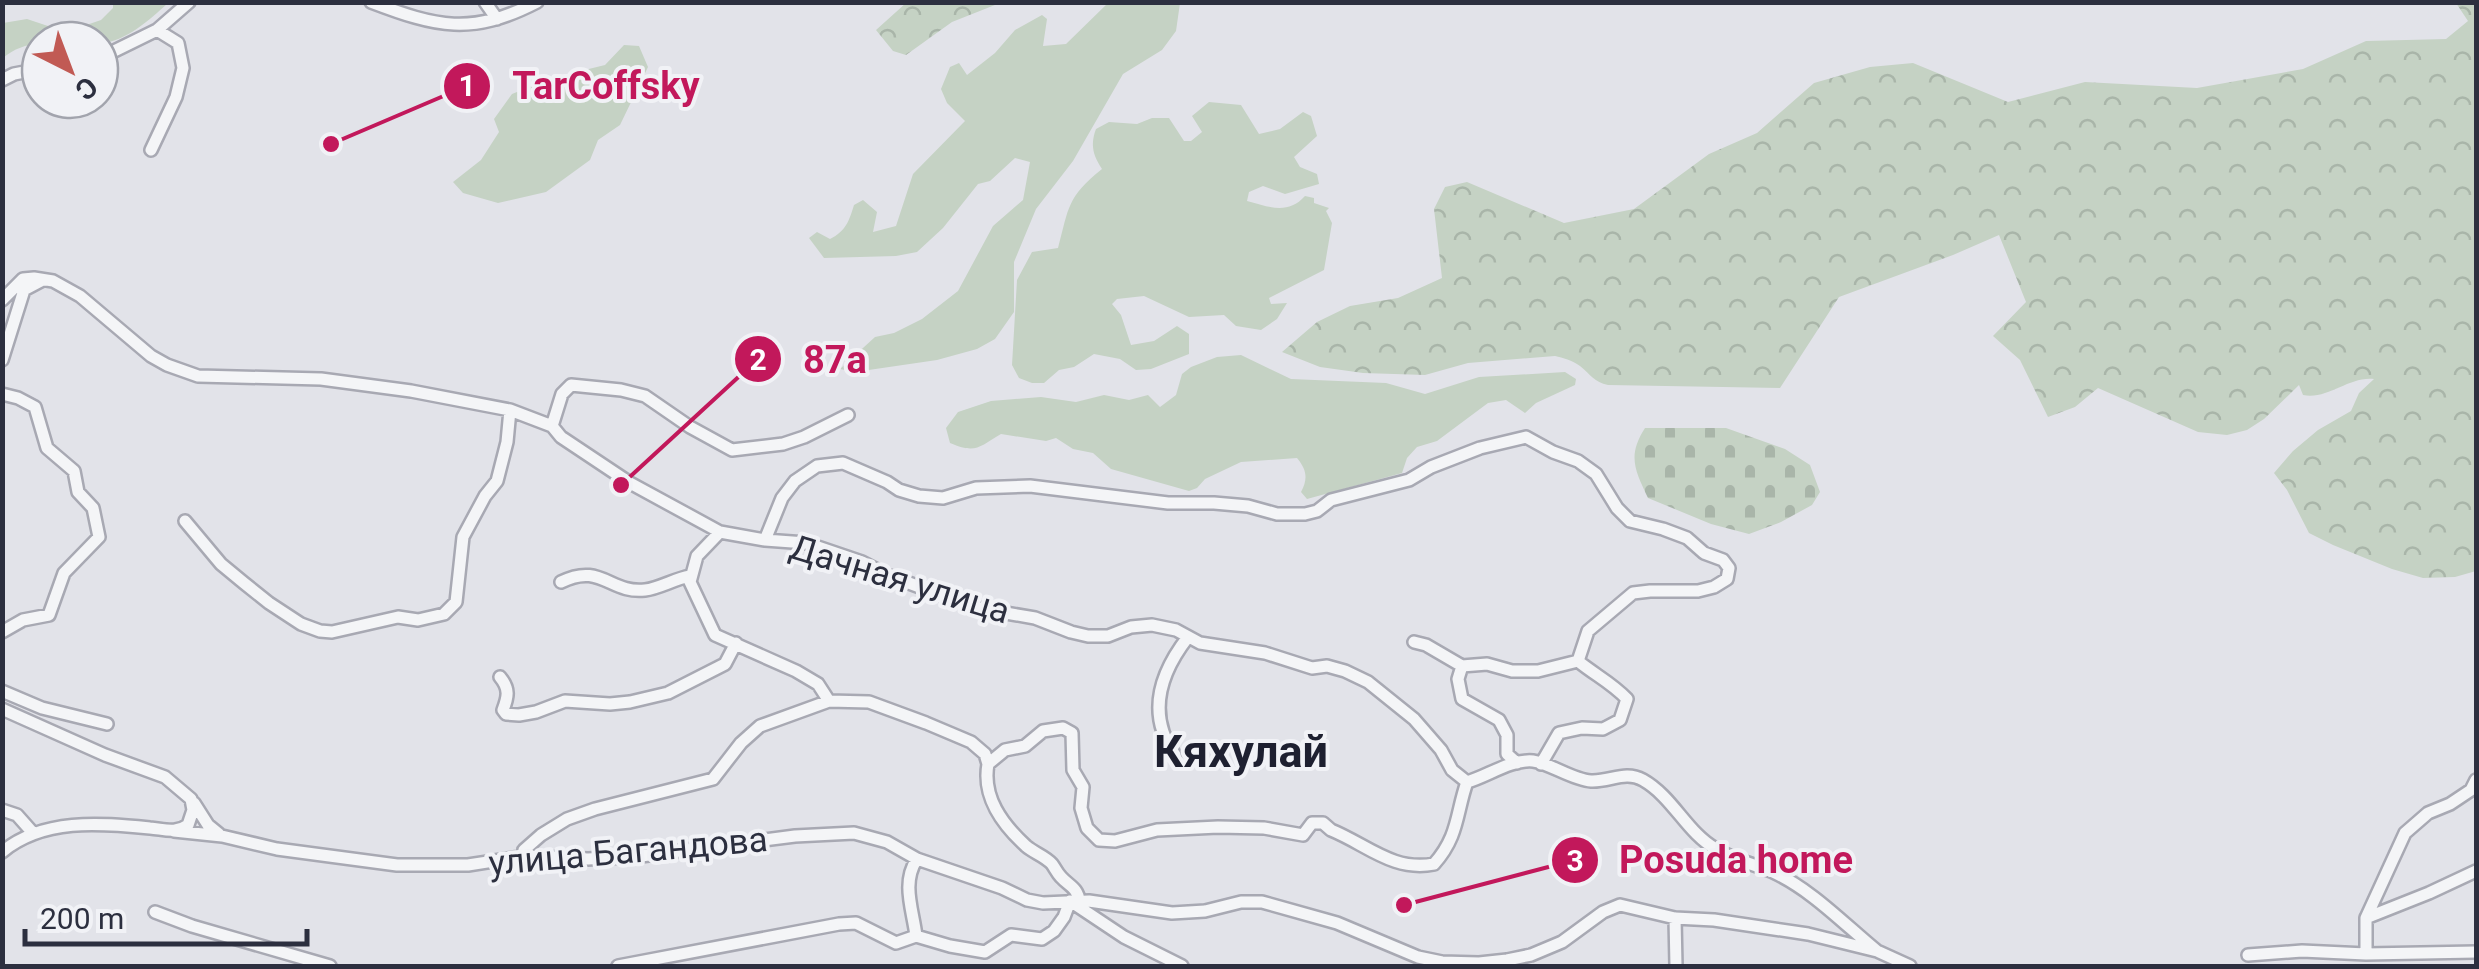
<svg xmlns="http://www.w3.org/2000/svg" width="2479" height="969" viewBox="0 0 2479 969" font-family="Roboto,sans-serif">
<style>
.green{fill:#c5d2c4}
.forest{fill:url(#forest-crowns)}
.cemetery{fill:url(#cemetery-stones)}
.lines{fill:none;stroke-linecap:round;stroke-linejoin:round}
.minor-casing{stroke:#a8a9b3;stroke-width:16}
.minor{stroke:#f4f5f7;stroke-width:11}
.labels{text-anchor:middle;stroke-width:8;stroke-linejoin:round;paint-order:stroke}
.street-label{font-size:35px;fill:#2c2f3f;stroke:#f1f2f6}
.district-label{font-size:45px;font-weight:bold;fill:#1e2030;stroke:#f1f2f6}
.leader{fill:none;stroke:#c2185b;stroke-width:4}
.callout-dot{fill:#c2185b;stroke:#f1f2f6;stroke-width:4}
.mark-label{font-size:30px;text-anchor:middle;font-weight:bold;fill:#fff}
.callout-label{font-size:38px;text-anchor:middle;font-weight:bold;fill:#c2185b;stroke:#f1f2f6;stroke-width:8;stroke-linejoin:round;paint-order:stroke}
</style>
<defs>
<pattern id="forest-crowns" width="20" height="18" patternUnits="userSpaceOnUse" patternTransform="scale(2.5)"><rect width="20" height="18" fill="#c5d2c4"/><path d="M2 6a3 3 0 1 1 6 0M12 15a3 3 0 1 1 6 0" fill="none" stroke="#a9b5a9"/></pattern>
<pattern id="cemetery-stones" width="16" height="16" patternUnits="userSpaceOnUse" patternTransform="scale(2.5)"><rect width="16" height="16" fill="#c5d2c4"/><path d="M2 7V4a2 2 0 0 1 4 0v3zM10 15v-3a2 2 0 0 1 4 0v3z" fill="#a9b5a9"/></pattern>
</defs>
<rect width="100%" height="100%" fill="#e2e3e9"/>
<path class="green" d="M113 3H168C148 21 128 40 100 44V40H40V44C26 44 14 49 3 58V23L27 19 66 32 101 20 113 8Z
M1108 3H1180L1176 31 1162 50 1123 74 1073 161 1036 209 1014 262V312L995 339 977 349 937 360 855 372 840 369 875 337 894 333 922 319 958 291 993 226 1023 200 1030 162 1015 158 990 181 978 184 943 228 917 252 896 256 824 258 809 238 817 232 830 239C846 231 849 221 854 205L863 200 877 212 873 232 896 226 913 174 965 121 947 103 941 89 950 67 959 63 967 75 995 53 1015 30 1042 15 1047 19 1043 46 1066 44Z
M624 45 639 46 648 67 620 125 598 140 590 160 546 192 498 203 463 193 453 182 481 160 499 132 494 119 512 94 552 78 605 65Z
M1209 102 1241 105 1259 134 1280 129 1303 112 1311 116 1317 136 1294 157 1300 167 1317 174 1319 184 1285 194 1263 186 1249 192 1247 201C1269 207 1288 215 1305 196L1314 198V203L1329 208 1326 211 1332 223 1324 270 1269 298 1271 304 1287 303 1277 319 1261 330 1236 326 1224 315 1189 317 1144 296 1117 299 1112 304 1121 315 1131 345 1154 341 1177 326 1189 334V354L1151 369 1136 370 1120 359 1094 354 1074 367 1059 370 1044 383H1032L1019 378 1012 365 1017 280 1032 252 1058 248C1069 207 1067 197 1102 169 1093 155 1090 145 1096 129L1109 122 1137 124 1152 118H1169L1184 141H1191L1202 132 1192 116Z
M1241 355 1291 379 1386 383 1425 394 1479 377 1565 372 1576 379 1575 385 1536 403 1525 413 1506 400 1488 403 1437 441 1417 447 1407 458 1402 473 1307 499 1301 492C1308 479 1307 470 1297 458L1241 462 1205 479 1197 488 1189 491 1111 469 1093 453 1073 449 1056 438 1046 441 1001 434C979 447 976 454 950 443L946 428 958 412 991 401 1041 397 1076 402 1104 395 1129 400 1148 395 1160 407 1176 395 1182 374 1191 367 1217 357Z"/>
<path class="forest" d="M906 3V2L1000 3 952 22 906 55 893 51 876 30Z
M2456 3H2476V571L2455 577 2423 578 2392 569 2333 545 2309 533 2287 490 2274 473 2293 451 2318 430 2351 411 2359 393 2374 379C2349 376 2328 400 2303 395L2299 385 2264 419 2247 430 2227 435 2198 432 2098 388 2075 407 2048 417 2020 360 1993 336 2026 302 1999 235 1953 255 1839 297 1780 388 1608 385C1594 382 1591 375 1580 366 1572 360 1563 358 1555 356L1468 363 1425 375 1363 373 1320 367 1282 352 1317 322 1350 306 1398 298 1442 278 1434 209 1445 187 1467 182 1564 223 1634 209 1709 154 1757 133 1814 83 1870 67 1913 63 2008 102 2085 82 2197 88 2303 69 2366 41 2446 39 2468 21Z"/>
<path class="cemetery" d="M1645 428H1726L1785 449 1810 465 1820 492 1812 505 1781 522 1749 534 1711 524 1648 498C1635 470 1627 456 1645 428Z"/>
<g class="lines">
<g class="minor-casing">
<path id="minor" d="M371 2C437 27 471 36 537 2
M485 2 497 19
M100 58 157 30 189 2
M2 80 14 74 40 69
M151 150 176 97 183 68 178 43 157 30
M2 300 23 279 34 278 53 281 80 296 151 356 167 365 198 376 321 379 411 391 510 410 552 426 561 437 630 483 720 532 765 540 806 543 862 562 887 575 977 608 1035 618 1071 632 1088 636H1108L1131 627 1152 625 1176 630 1200 643 1265 653 1312 668 1327 666 1345 671 1368 682 1414 719 1441 750 1452 770 1467 782C1488 776 1511 759 1533 761 1549 763 1573 780 1591 781 1610 782 1625 770 1643 780 1673 797 1687 833 1716 849 1733 860 1754 864 1773 872 1812 890 1844 924 1877 951
M2 360 24 290 41 281
M2 394 18 398 35 407 47 448 74 471 78 492 93 508 99 537 64 573 49 615 23 620 2 632
M552 426 562 394 571 385 621 390 645 396 690 427 732 450 783 444 804 437 848 415
M185 521 221 564 244 583 269 603 301 624 320 631 332 632 398 617 418 620 444 614 456 602 463 537 485 496 497 481 507 442 510 410
M720 532 697 556 690 582 715 635 796 671 818 684 829 701
M765 540 782 498 795 481 817 466 843 463 887 482 899 490 919 496 943 498 976 488 1030 486 1168 503H1214L1248 506 1277 514H1305L1317 511 1331 500 1409 480 1431 467 1480 448 1526 437 1553 452 1578 461 1596 474 1617 508 1630 521 1663 529 1687 538 1704 553 1723 560 1729 568 1727 579 1714 587 1698 591H1650L1633 593 1588 631 1578 661
M561 582C601 562 610 594 645 590 660 588 674 579 690 576
M1414 642 1426 645 1462 666 1458 679 1462 699 1499 720 1507 735V754L1517 763
M1462 666 1487 664 1512 671H1538L1578 661
M500 677C510 689 508 697 503 710L506 714 519 715 536 712 565 701 610 704 630 702 668 693 725 664 736 643
M2 691 42 708 107 724
M2 709 105 755 165 777 191 799 193 810 188 825C175 834 164 829 150 828 99 823 43 818 2 852
M1175 755C1146 714 1160 673 1188 637
M988 764C982 797 1002 824 1026 846 1034 853 1045 856 1052 864 1055 868 1057 873 1061 877 1069 886 1078 888 1079 901
M1541 764 1559 733 1582 728 1603 729 1620 720 1627 699C1612 683 1595 675 1578 661
M194 803 208 825 219 834
M2 810 17 815 33 833
M174 831 222 836 277 849 397 865H468L526 856 588 859 641 856 795 836 854 833 887 842 917 859 1002 888 1027 900 1043 903 1089 901 1172 913 1205 911 1241 902H1262L1337 923 1418 957 1442 962 1479 963 1507 960 1531 955 1562 942 1603 912 1620 905 1675 918 1714 920 1808 934 1877 951 1910 966
M526 856 524 850 541 835 567 819 595 809 713 779 741 743 760 726 829 701 869 702 926 723 971 742 985 754 988 764 1005 750 1025 746 1043 731 1063 728 1072 733 1073 770 1083 787 1081 808 1087 828 1099 840 1115 841 1157 830 1218 827 1264 828 1303 835 1312 823H1323L1331 830C1366 844 1393 872 1434 864 1459 836 1456 813 1467 782
M1070 901 1124 937 1182 966
M155 912 192 926 330 966
M1675 918 1676 966
M2366 918 2405 833 2428 813 2450 804 2471 790 2476 780
M916 936 950 946 985 952 1011 935 1042 939 1054 931 1064 917 1070 901
M916 936C913 910 901 883 917 859
M2366 954V918L2429 893 2476 871
M2248 955 2302 951 2366 954 2476 952
M618 966 839 924 856 923 896 943 916 936"/>
</g>
<use href="#minor" class="minor"/>
</g>
<g class="labels">
<g class="street-label">
<text transform="translate(900 579) rotate(17)" y="12">Дачная улица</text>
<text transform="translate(628 851) rotate(-5)" y="12">улица Багандова</text>
</g>
<g class="district-label">
<text x="1241" y="767">Кяхулай</text>
</g>
</g>
<path class="leader" d="M331 144L467 86M621 485L758 359M1404 905L1575 860"/>
<g class="callout-dot">
<circle cx="331" cy="144" r="10"/>
<circle cx="621" cy="485" r="10"/>
<circle cx="1404" cy="905" r="10"/>
<circle cx="467" cy="86" r="25"/>
<circle cx="758" cy="359" r="25"/>
<circle cx="1575" cy="860" r="25"/>
</g>
<g class="mark-label">
<text x="467" y="96">1</text>
<text x="758" y="370">2</text>
<text x="1575" y="871">3</text>
</g>
<g class="callout-label">
<text x="606" y="99">TarCoffsky</text>
<text x="835" y="373">87а</text>
<text x="1736" y="873">Posuda home</text>
</g>
<rect width="2479" height="969" fill="none" stroke="#2c2f3f" stroke-width="10"/>
<g transform="translate(70 70) rotate(138)"><circle r="48" fill="#f1f2f6" stroke="#a2a4ad" stroke-width="2.5"/>
<path d="M0-8L18 38L0 25L-18 38Z" fill="#c15a54"/>
<text y="-15" font-size="28" font-weight="bold" text-anchor="middle" fill="#2c2f3f">С</text>
</g>
<path d="M25 929v15h282v-15" fill="none" stroke="#2c2f3f" stroke-width="5"/>
<text x="40" y="929" font-size="30" fill="#2c2f3f" stroke="#f1f2f6" stroke-width="8" paint-order="stroke">200 m</text>
</svg>
